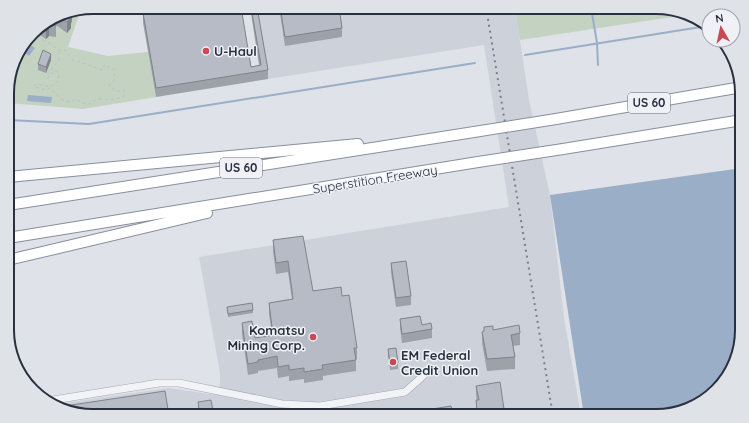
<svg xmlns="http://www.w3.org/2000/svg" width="749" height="423" viewBox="0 0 749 423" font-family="Quicksand,sans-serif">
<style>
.built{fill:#cdd1da}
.green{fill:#c4d2c1}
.water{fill:#9baec7}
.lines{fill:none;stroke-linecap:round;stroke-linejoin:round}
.stream{stroke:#9baec7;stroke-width:2}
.minor-casing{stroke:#a5a9b2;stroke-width:8}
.highway-casing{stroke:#878f9e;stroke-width:12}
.path{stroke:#bec0c6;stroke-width:1;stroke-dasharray:3 3;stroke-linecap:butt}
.minor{stroke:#f2f3f6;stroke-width:7}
.highway{stroke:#fff;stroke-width:10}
.rail{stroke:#798191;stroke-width:2;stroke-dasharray:2 4;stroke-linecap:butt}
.highway-bridge-casing{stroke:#878f9e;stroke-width:12;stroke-linecap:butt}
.highway-bridge{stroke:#fff;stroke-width:10}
.wall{fill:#9da1a9}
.shaded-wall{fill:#80838a}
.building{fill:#b7bbc5;stroke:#80838a}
.poi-dot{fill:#c94856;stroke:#eff1f6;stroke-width:1.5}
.labels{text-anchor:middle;stroke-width:3;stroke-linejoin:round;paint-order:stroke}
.shield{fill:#eff1f6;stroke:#646a76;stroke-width:1}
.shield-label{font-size:12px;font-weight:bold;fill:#29303f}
.poi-label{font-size:13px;font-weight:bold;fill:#29303f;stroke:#eff1f6;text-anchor:start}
.street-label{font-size:13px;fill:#29303f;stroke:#eff1f6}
.rim{fill:none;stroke:#29303f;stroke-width:2}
</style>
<rect width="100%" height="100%" fill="#dfe2e8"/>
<path class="built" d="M256 7H515L529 100 550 195 564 318 581 416H93L51 405 168 388 217 395 220 384V373L199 257 509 207 484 45 268 79Z"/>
<path class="green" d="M515 7H656L685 15 520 40Z
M81 9 68 47 108 56 148 52 156 97 83 109 8 103C8 64 22 32 59 14 65 11 74 11 81 9Z"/>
<path class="water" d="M29 44 35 48 29 56 23 52Z
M28 95 52 97 51 103 27 101Z
M742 168V335L731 373 704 402 661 416H584L550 195Z"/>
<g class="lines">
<path class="stream" d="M591 7 597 43 598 65
M525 55 707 26
M8 120 89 124 475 63"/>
<g class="minor-casing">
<path id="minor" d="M47 401 159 383H179L282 404 320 406 405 392 423 376"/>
</g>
<g class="highway-casing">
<path id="highway" d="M556 119 742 87
M563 149 742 120
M8 177 358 144
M8 205 474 132
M8 238 478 162
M8 260 207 213"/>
</g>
<path class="path" d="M33 33 59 50H65L72 59 102 70 104 69V65L114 69 115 79 109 86 117 91H125L123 97 110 100 98 99 87 105 76 99C74 99 73 101 71 101 61 104 56 91 49 88L47 90 34 87 36 84 50 87 58 81 59 74 55 70 48 78 47 76 59 59V50"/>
<use href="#minor" class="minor"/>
<use href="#highway" class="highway"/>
<path class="rail" d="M486 7 553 416"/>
<g class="highway-bridge-casing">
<path id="highway-bridge" d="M474 132 556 119
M478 162 563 149"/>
</g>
<use href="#highway-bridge" class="highway-bridge"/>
</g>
<path class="wall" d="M158 7H241L251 67 259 65 250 7H257L268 70V79L156 97 143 23V13L158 11Z
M279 7H339L342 28V37L285 46Z
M75 11 72 13V20L71 24V28L67 33 56 25V37L49 36 46 39 34 31 36 28 60 13Z
M51 60 46 73 38 70V64Z
M273 240 313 291 342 296 357 348V359H356V371L323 376V380L304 383V379L289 381V376L278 378 277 368 258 371V373L248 375 242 334V323L255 338 272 335 269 314V303L292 299 288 272 276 274 273 251Z
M391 263 411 296V305L396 307 391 272Z
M227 307 253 310V313L228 317Z
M400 319 422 325 432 329V338L402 343 400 328Z
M484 327 493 330 520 333V345L513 346 515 357V369L487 371 482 343V332L484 331Z
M388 349 398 363V369L390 370 388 355Z
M476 386 505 416 453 415 476 411V400H477L476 395Z
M198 402 214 416H199Z"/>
<path class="shaded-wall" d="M75 11 72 13V20L71 24V28L67 33V22L68 12Z
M49 24V36L46 39V28Z
M51 54V60L46 73V67Z"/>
<path class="building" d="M158 7H241L251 67 261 65 251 7H257L268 70 156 88 143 13 159 11Z
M280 7H339L342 28 285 37Z
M71 11 69 16 71 17 67 22 58 15 60 13Z
M56 16V26L49 24 46 28 42 25Z
M43 50 51 54 46 67 38 64Z
M303 236 313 291 341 287 342 296 349 295 357 348H354L356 360 322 365 323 369 304 372V368L289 370V365L278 367 277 356 258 360V362L248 364 242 323 252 321 255 338 273 335 269 303 293 299 288 261 276 263 273 240Z
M406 261 411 296 396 298 391 263Z
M252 303 253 310 228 314 227 307Z
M420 316 422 325 431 323 432 329 402 334 400 319Z
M519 325 520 333 511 335 515 357 487 359 482 332 484 331V327L493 326V330Z
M396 348 398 363 390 364 388 349Z
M500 382 505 416H414L413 412 451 406 453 415 477 411 476 400H479L476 386Z
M165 391 169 416H93L58 407Z
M211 400 214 416H200L198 402Z"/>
<g class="poi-dot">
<circle cx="206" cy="51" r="4"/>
<circle cx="313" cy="337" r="4"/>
<circle cx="393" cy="362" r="4"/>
</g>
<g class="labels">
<g class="shield">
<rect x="628" y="93" width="42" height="20" rx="3"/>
<rect x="220" y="158" width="42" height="20" rx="3"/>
</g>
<g class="shield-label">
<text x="649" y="107">US 60</text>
<text x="241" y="172">US 60</text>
</g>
<g class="poi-label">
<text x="214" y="56">U-Haul</text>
<text x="305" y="335" text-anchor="end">Komatsu<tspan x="305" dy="15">Mining Corp.</tspan></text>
<text x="401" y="360">EM Federal<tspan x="401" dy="15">Credit Union</tspan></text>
</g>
<g class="street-label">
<text transform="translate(375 179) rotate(-9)" y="5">Superstition Freeway</text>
</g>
</g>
<path d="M0 0H749V423H0ZM93 14H656A79 79 0 0 1 735 93V330A79 79 0 0 1 656 409H93A79 79 0 0 1 14 330V93A79 79 0 0 1 93 14Z" fill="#dfe2e7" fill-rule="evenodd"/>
<path class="rim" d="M93 14H656A79 79 0 0 1 735 93V330A79 79 0 0 1 656 409H93A79 79 0 0 1 14 330V93A79 79 0 0 1 93 14Z"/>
<g transform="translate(721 28) rotate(351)"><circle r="19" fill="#eff1f6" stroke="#a0a4ad"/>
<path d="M0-3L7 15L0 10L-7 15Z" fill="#c94856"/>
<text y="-6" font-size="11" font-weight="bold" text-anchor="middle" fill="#29303f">N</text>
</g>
</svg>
